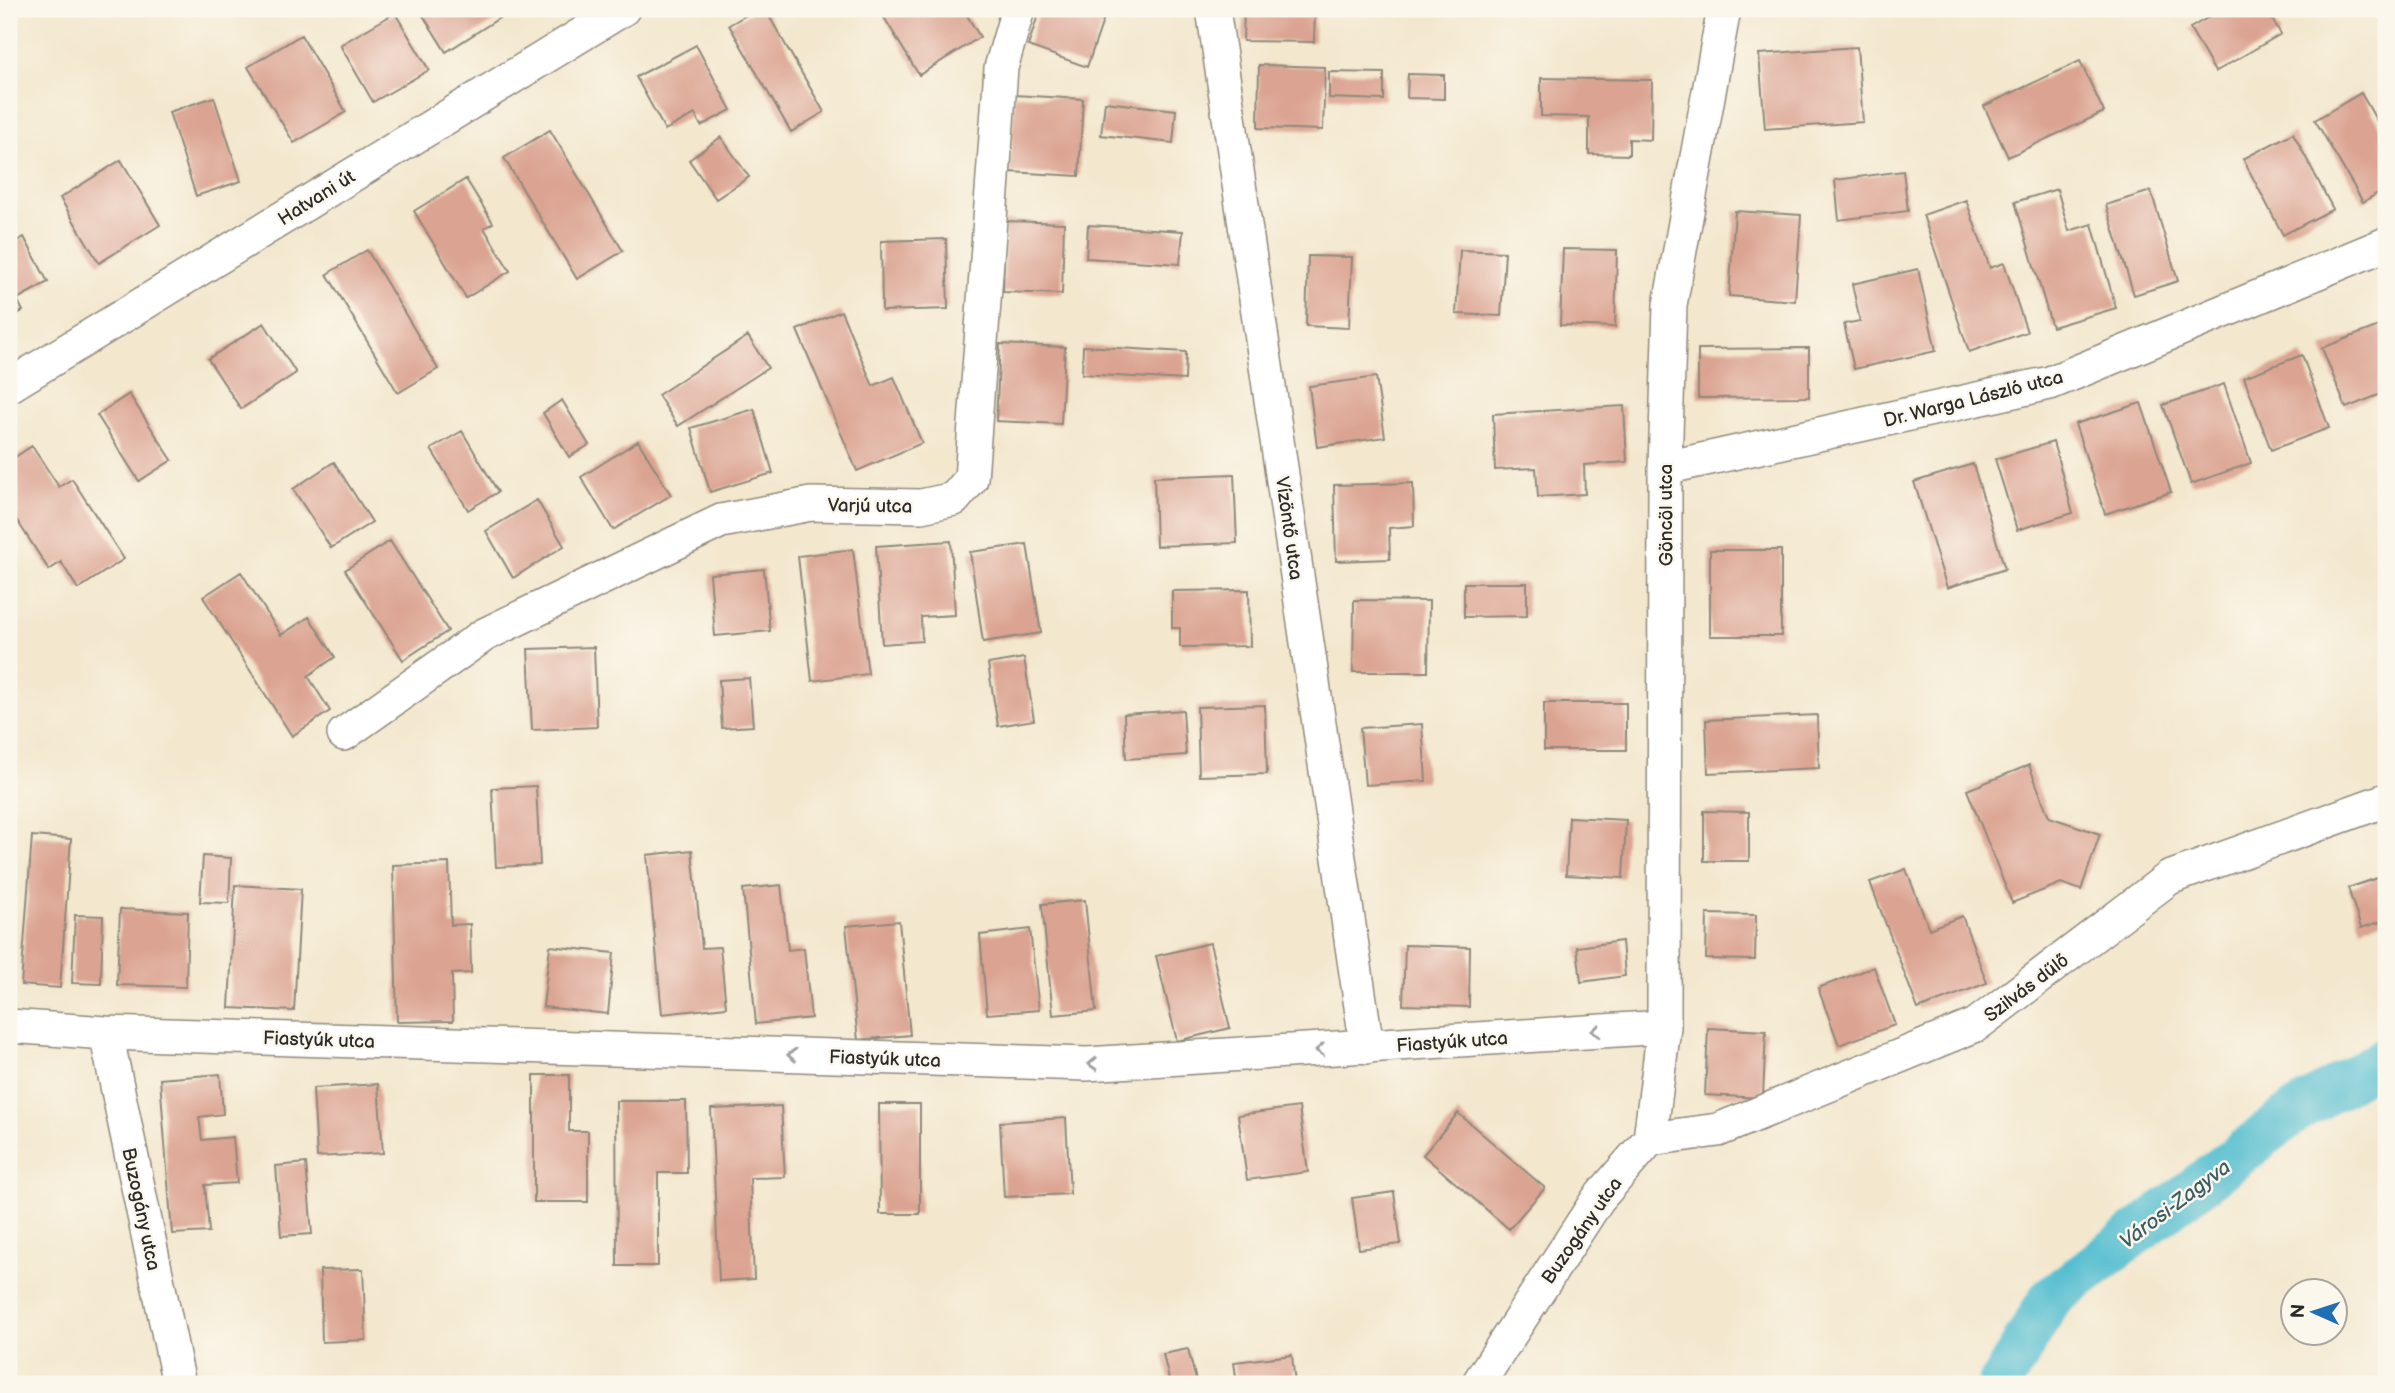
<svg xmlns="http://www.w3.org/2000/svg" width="2395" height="1393" viewBox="0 0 2395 1393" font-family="'Balsamiq Sans',sans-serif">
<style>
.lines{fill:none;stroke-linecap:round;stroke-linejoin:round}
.canal{stroke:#54bed0;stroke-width:44}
.building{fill:#dba391}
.street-casing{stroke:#8f897c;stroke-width:36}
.street{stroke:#fff;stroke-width:33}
.oneway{stroke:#a0a0a0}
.labels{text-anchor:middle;stroke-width:5;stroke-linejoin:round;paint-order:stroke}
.street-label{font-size:19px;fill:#2b2b2b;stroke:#fbf7ec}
.water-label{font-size:21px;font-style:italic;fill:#395e65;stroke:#fbf7ec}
</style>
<rect width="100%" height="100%" fill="#fbf7ec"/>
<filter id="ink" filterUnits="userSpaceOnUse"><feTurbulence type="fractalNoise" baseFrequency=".0143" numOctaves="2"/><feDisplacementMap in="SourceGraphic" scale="14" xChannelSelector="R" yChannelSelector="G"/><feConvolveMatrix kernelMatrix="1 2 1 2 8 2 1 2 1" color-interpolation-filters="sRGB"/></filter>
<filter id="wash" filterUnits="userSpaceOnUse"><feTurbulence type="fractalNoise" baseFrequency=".00686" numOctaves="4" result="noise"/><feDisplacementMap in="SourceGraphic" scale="28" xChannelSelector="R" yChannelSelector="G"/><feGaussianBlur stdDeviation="1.57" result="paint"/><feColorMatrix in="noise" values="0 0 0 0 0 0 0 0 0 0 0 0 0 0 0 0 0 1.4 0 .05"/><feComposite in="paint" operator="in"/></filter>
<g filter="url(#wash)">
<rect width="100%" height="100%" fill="#f3e7cd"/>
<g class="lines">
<path class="canal" d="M2000 1384 2050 1299 2295 1112 2386 1058"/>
</g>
<g id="blocks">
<path class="building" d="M419 9H504L507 13 446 52Z
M757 9H765L824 112 791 132 729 25Z
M879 9H963L980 37 919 75Z
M1040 9H1107L1087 67 1028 46Z
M1244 9H1315L1314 42 1243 41Z
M2223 9H2266L2281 34 2215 72 2190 28Z
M395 13 429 70 373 102 340 45Z
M301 35 346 112 294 143 248 67Z
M696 45 731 110 701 126 695 114 665 130 636 77Z
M1857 47 1863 122 1765 129 1759 54Z
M2080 61 2104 112 2008 157 1984 106Z
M1259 65 1325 67 1323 130 1258 128Z
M1329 72 1384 73V100L1329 98Z
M1408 74 1444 75V99L1407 98Z
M1541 78 1652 80 1651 140 1629 139V155L1589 154V117L1541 116Z
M2361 93 2386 137V188L2363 202 2315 120Z
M1014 95 1083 99 1079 176 1010 172Z
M214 97 241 181 196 196 169 112Z
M1105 102 1176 110 1173 143 1101 135Z
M550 130 623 251 577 279 504 158Z
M2293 133 2333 209 2283 235 2243 159Z
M721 137 749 177 716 199 689 160Z
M121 160 160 225 99 263 60 198Z
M1903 171 1908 211 1839 220 1835 180Z
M466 179 493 223 484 228 510 271 466 298 414 211Z
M2057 189 2069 231 2092 224 2116 308 2052 327 2015 202Z
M2151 191 2178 281 2134 295 2106 205Z
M1966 200 1990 268 2004 263 2027 332 1969 352 1923 215Z
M1735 211 1801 215 1795 301 1729 296Z
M1005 221 1064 223 1062 294 1003 292Z
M1088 225 1183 231 1180 264 1086 258Z
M24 237 48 282 17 299 23 311 9 318V245Z
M946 239 948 309 882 311 881 241Z
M1563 249 1617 250 1615 327 1560 325Z
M367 250 438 369 398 393 327 274Z
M1460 250 1505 252 1501 316 1456 314Z
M1308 256 1352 257 1349 328 1306 326Z
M1918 269 1936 351 1854 369 1844 324 1860 321 1852 284Z
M841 311 873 386 894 377 922 443 857 471 797 330Z
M264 323 296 373 241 409 208 359Z
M2381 325 2386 339V392L2346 408 2322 348Z
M748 336 768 368 678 426 658 395Z
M1000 344 1065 347 1061 424 996 421Z
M1083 346 1186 352 1185 380 1082 374Z
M1809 348V397L1698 398V349Z
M2302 355 2329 428 2271 450 2244 377Z
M1376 377 1385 437 1317 447 1309 386Z
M2224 384 2251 463 2191 484 2163 405Z
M129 394 172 460 139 481 97 415Z
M562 400 589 445 569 457 543 413Z
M2141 403 2171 492 2105 514 2075 424Z
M1624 406 1627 462 1584 465 1585 494 1538 497 1536 468 1495 470 1493 414Z
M754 409 773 473 710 492 691 428Z
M462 431 498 492 468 510 431 449Z
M638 441 671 495 613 530 581 477Z
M2053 442 2073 513 2017 530 1995 459Z
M32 446 59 487 72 479 124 559 78 589 61 562 49 570 9 508V461Z
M334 462 372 522 331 548 293 489Z
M1973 464 2005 569 1947 588 1914 482Z
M1234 474 1237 543 1156 546 1154 477Z
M1413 483 1414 526 1389 528 1390 559 1336 561 1334 485Z
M537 500 564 546 513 578 486 531Z
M390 541 448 631 403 660 345 570Z
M951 541 955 615 921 617 922 641 882 644 876 546Z
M1027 544 1041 633 983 642 970 552Z
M853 549 868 674 812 681 798 556Z
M1710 550H1781V636H1710Z
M764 569 770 631 715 636 710 574Z
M241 572 281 635 309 617 335 657 308 676 330 711 292 736 203 597Z
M1464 583H1527V616L1464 617Z
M1249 590 1250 646 1180 647V628H1172V591Z
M1354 600 1429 601 1428 672H1353Z
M594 647 597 727 532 730 528 649Z
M1024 658 1034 720 998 726 988 664Z
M749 678 753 726 722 728 719 680Z
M1544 703H1626V750H1544Z
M1265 705 1267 774 1199 776 1197 707Z
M1183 710 1186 755 1126 759 1124 714Z
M1817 715 1819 768 1708 773 1706 720Z
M1422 724 1426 781 1365 785 1360 728Z
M2029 765 2049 817 2100 834 2081 890 2061 883 2012 903 1967 790Z
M536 786 540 865 496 867 492 788Z
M1704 811 1749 812V861H1704Z
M1569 817 1626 820 1623 878 1566 875Z
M32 836 71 839 60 988 21 985Z
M692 850 702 948 720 947 726 1007 662 1014 647 855Z
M203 856 231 858 229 903 200 902Z
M449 863 451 925 470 924 471 973 452 974 453 1021 397 1022 393 865Z
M1906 869 1929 929 1962 916 1987 983 1918 1009 1870 882Z
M2386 875V920L2361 928 2348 888Z
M235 885 301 889 294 1011 229 1008Z
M781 885 788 950 804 948 811 1018 756 1024 743 889Z
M1085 900 1096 1011 1053 1015 1042 904Z
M120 909 188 912 186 987 117 985Z
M1707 914 1756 915 1755 960 1706 959Z
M75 915 103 916 101 984 72 983Z
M899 921 910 1035 858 1040 846 926Z
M1030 929 1039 1010 987 1014 980 935Z
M1622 941 1625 976 1581 982 1577 947Z
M1210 943 1230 1028 1177 1041 1156 956Z
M1405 945 1470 947 1469 1007 1403 1005Z
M550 946 614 953 608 1014 543 1007Z
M1874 967 1895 1025 1839 1045 1818 988Z
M1708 1028 1766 1031 1763 1098 1705 1095Z
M220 1074 223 1114 199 1117 202 1140 233 1137 237 1183 205 1185 209 1232 172 1234 160 1079Z
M534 1075H569V1131H588V1202H534Z
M378 1084 383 1153 317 1157 313 1088Z
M616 1101H686L687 1173H658V1266H617Z
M879 1104H920V1214H880Z
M781 1106 785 1177 750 1178 754 1279 719 1281 711 1109Z
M1299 1107 1308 1172 1247 1180 1238 1115Z
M1458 1113 1545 1188 1509 1229 1423 1155Z
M1066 1118 1070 1194 1004 1197 1000 1122Z
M306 1163 312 1234 281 1236 276 1166Z
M1394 1192 1401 1244 1359 1249 1352 1198Z
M363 1269 366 1340 322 1342 320 1270Z
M1188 1349 1197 1384H1170L1163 1354Z
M1292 1355 1295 1384H1237L1234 1362Z
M574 1381V1384H556V1382Z"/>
</g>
</g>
<g filter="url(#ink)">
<use href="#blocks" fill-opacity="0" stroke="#8f897c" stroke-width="2"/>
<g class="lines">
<g class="street-casing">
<path id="street" d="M1213 9 1367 1047
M9 386 623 9
M1665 468 2050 383 2386 244
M344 734 484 635 721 521 811 504 921 506 954 499 971 479 1001 68 1018 9
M9 1026 106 1033 1087 1064 1664 1027
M106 1033 179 1384
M1650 1139 1718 1130 1976 1025 2169 878 2386 800
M1478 1384 1598 1199 1650 1139 1664 1027 1665 468 1670 305 1724 9"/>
</g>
<use href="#street" class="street"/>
</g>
<defs><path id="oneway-chevron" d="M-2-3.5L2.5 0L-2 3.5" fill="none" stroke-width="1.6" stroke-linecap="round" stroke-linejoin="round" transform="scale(1.75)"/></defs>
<g class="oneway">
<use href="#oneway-chevron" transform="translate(1596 1031) rotate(176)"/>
<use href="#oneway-chevron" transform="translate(1320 1050) rotate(177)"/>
<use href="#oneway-chevron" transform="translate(792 1055) rotate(-178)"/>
<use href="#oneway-chevron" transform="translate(1093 1064) rotate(178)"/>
</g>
</g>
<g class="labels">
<g class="street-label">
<text transform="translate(316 197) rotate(-32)" y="7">Hatvani út</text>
<text transform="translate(1973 398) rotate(-14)" y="7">Dr. Warga László utca</text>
<text transform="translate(870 505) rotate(1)" y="7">Varjú utca</text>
<text transform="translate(1665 515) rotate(-90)" y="7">Göncöl utca</text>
<text transform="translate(1290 528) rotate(82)" y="7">Vízöntő utca</text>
<text transform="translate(2026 987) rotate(-37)" y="7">Szilvás dűlő</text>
<text transform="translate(319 1039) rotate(2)" y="7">Fiastyúk utca</text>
<text transform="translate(1452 1041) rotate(-4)" y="7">Fiastyúk utca</text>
<text transform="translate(885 1058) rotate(2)" y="7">Fiastyúk utca</text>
<text transform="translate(142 1209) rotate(78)" y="7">Buzogány utca</text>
<text transform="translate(1581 1230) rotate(-55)" y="7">Buzogány utca</text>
</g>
<g class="water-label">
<text transform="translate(2175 1204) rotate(-37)" y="7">Városi-Zagyva</text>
</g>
</g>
<rect width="2395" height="1393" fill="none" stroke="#fbf7ec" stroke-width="35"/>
<g transform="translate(2314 1312) rotate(273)"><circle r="33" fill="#fbf7ec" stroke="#a8a59f" stroke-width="2"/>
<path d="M0-5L12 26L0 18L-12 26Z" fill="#1f6fb2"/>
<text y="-10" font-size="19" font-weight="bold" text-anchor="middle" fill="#2b2b2b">N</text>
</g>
</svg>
